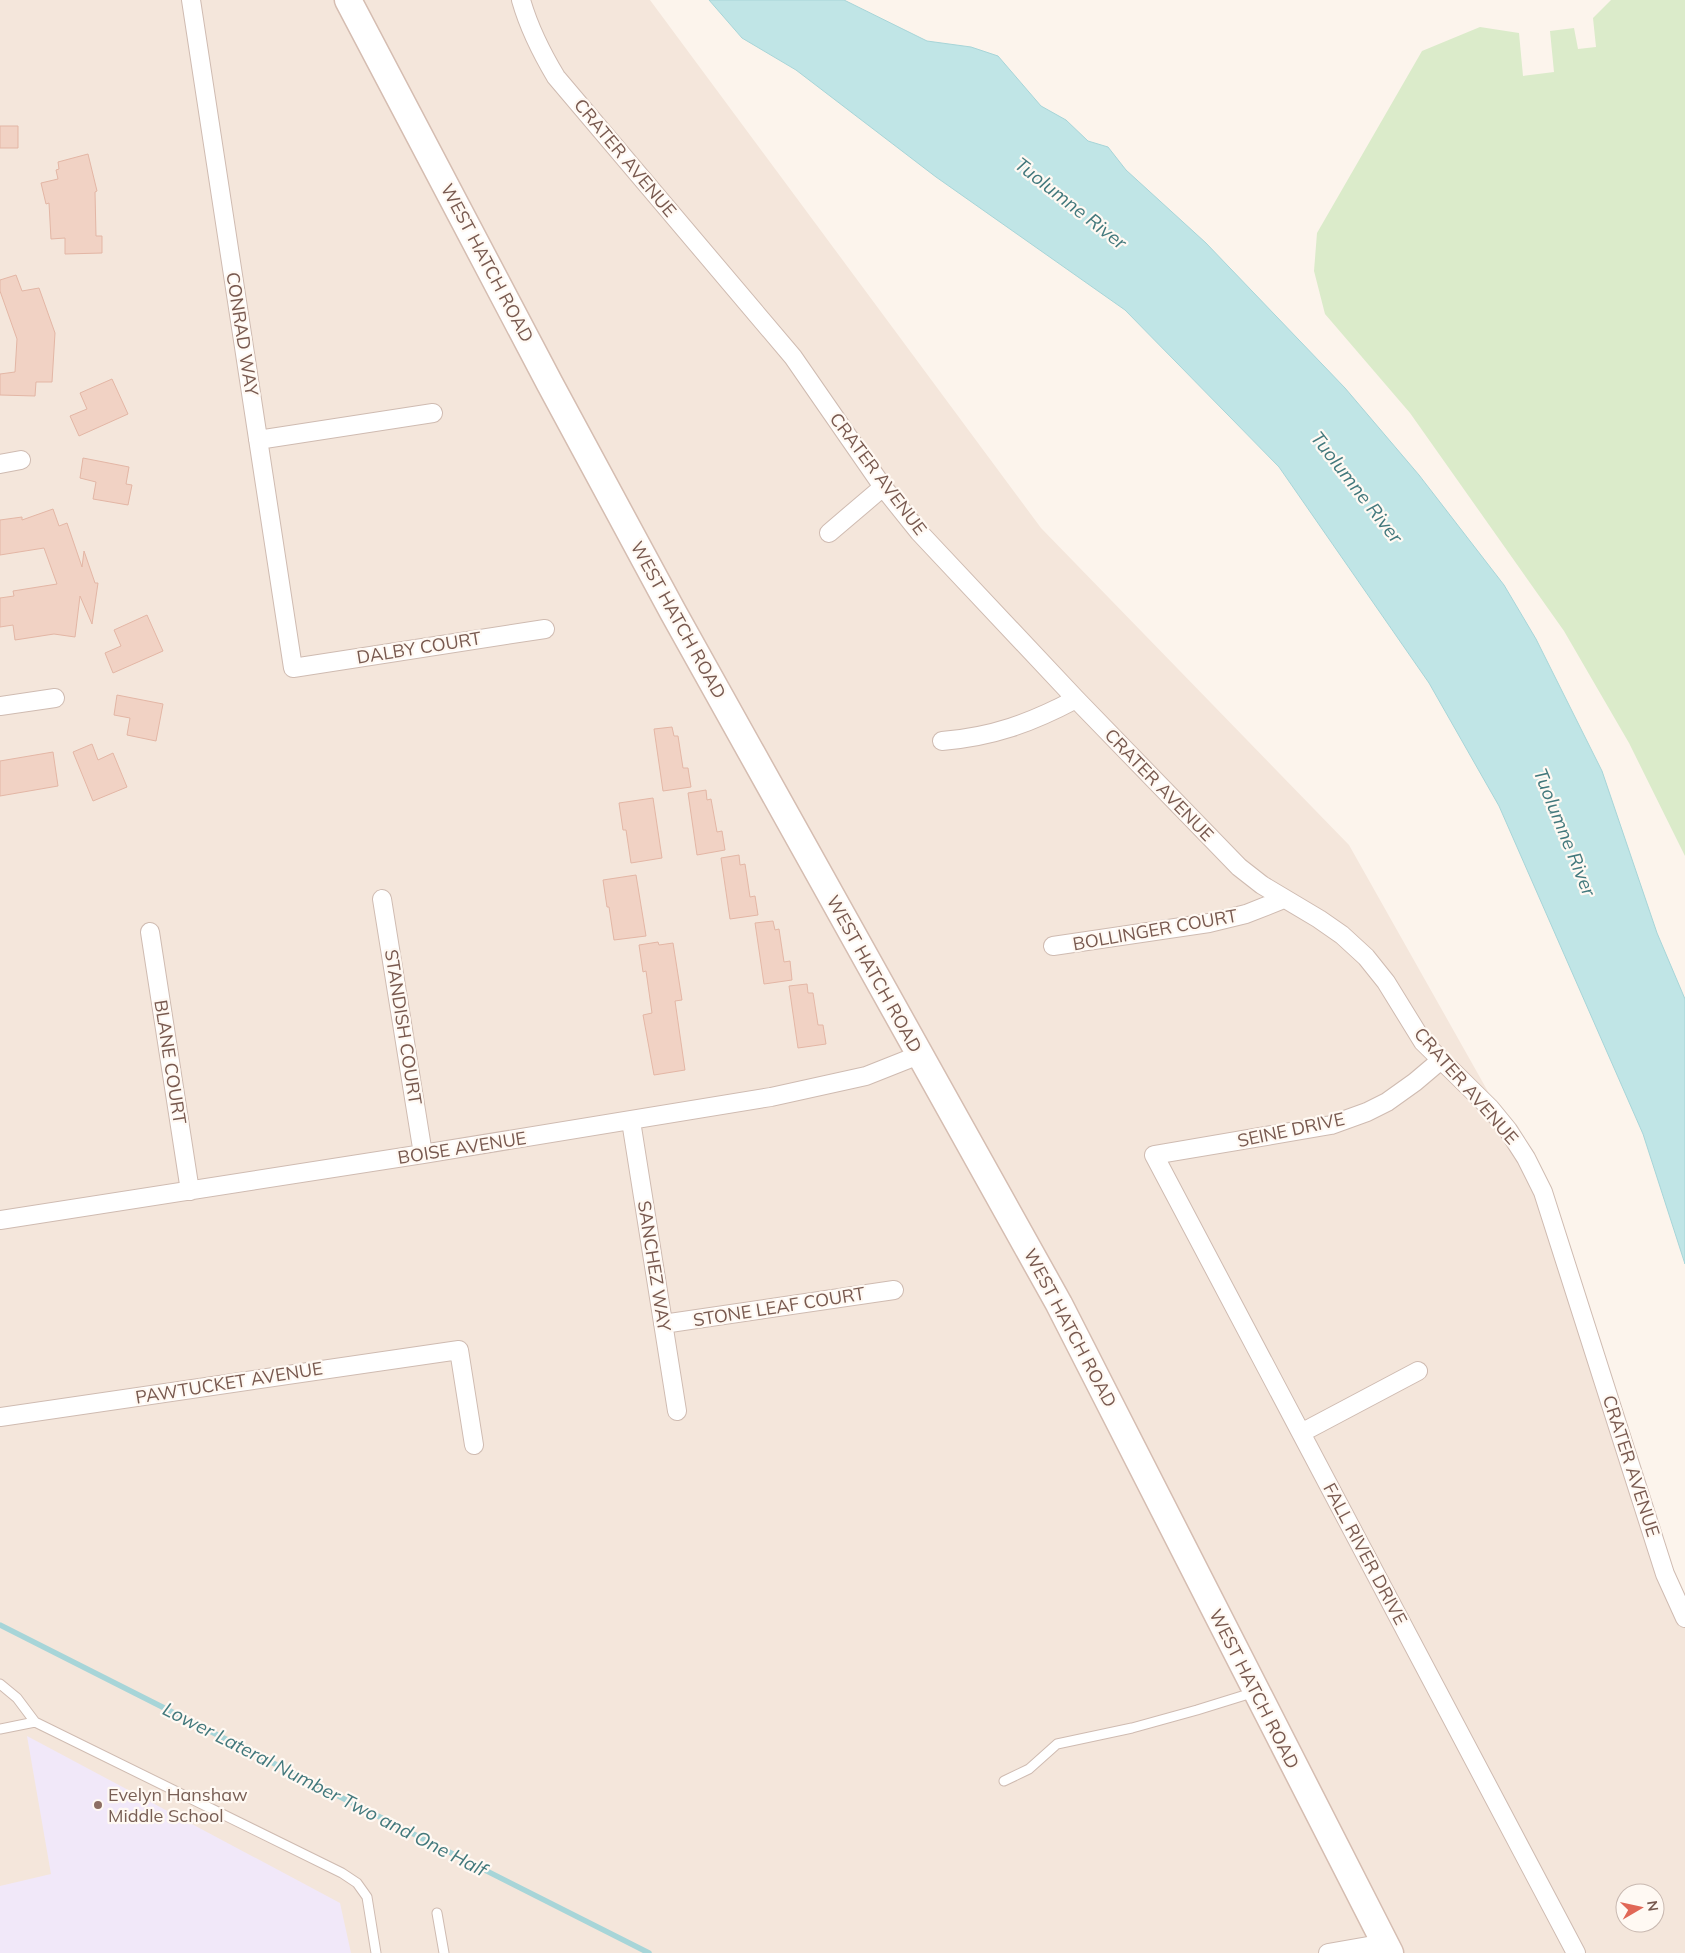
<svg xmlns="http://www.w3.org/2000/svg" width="1685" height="1953" viewBox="0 0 1685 1953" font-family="Mulish,sans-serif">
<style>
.residential{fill:#f4e6db;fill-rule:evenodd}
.education{fill:#f1e8f9}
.green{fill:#dbebca}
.water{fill:#c0e5e6;stroke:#a7d5d8}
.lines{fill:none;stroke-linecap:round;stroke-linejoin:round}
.stream{stroke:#a7d5d8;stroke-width:5.5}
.building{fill:#f1d2c4;stroke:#e3b6a5}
.service-casing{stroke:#cfbbb1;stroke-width:11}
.minor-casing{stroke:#cfbbb1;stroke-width:20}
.secondary-casing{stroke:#d5bdb1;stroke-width:29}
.service{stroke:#fff;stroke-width:9}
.minor{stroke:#fff;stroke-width:18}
.secondary{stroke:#fff;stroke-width:26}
.education-dot{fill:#8d6e63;stroke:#fff9f3;stroke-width:2}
.labels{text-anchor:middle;stroke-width:4.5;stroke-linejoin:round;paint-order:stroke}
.street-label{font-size:18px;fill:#78594f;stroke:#fff9f3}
.education-label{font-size:18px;fill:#785e54;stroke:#fff9f3;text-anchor:start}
.water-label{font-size:19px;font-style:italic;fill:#42787c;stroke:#fff9f3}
</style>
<rect width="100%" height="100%" fill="#fcf4ec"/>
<path class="residential" d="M0 0H650L1041 528 1349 845 1557 1214 1685 1623V1953H0ZM1625 1893H1655V1923H1625Z"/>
<path class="education" d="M27 1736 340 1903 351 1953H0V1886L51 1874Z"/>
<path class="green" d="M1611 0H1685V856L1629 743 1564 631 1410 413 1325 314 1314 271 1317 233 1422 51 1480 27 1519 33 1523 76 1554 72 1550 31 1574 28 1578 49 1596 47 1593 18Z"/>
<path class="water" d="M709 0H844L927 41 971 47 998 56 1041 106 1066 120 1088 141 1108 147 1126 170 1206 243 1345 388 1419 475 1504 585 1536 639 1602 771 1657 933 1685 999V1264L1643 1134 1499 806 1429 683 1279 467 1125 310 936 177 796 70 742 38Z"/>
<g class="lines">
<path class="stream" d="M0 1625 649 1953"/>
</g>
<path class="building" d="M0 126H18V148H0Z
M88 154 97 191 95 192 96 236H102V253L65 254V238L51 239 49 203 46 204 41 183 58 179 56 170 59 169 58 162Z
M16 275 22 291 39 288 55 333 52 382H36L35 396 0 395V374L15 372 17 339 0 291V280Z
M112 379 128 414 79 436 70 416 87 409 80 393Z
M83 458 129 467 126 484 132 485 128 505 93 499 96 482 80 478Z
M53 509 59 526 67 523 82 567 84 551 95 583H98L92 624 80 596 75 637 54 634 15 640 13 625 0 627V598L14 596 13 591 57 584 44 548 0 555V520L22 517V520Z
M147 615 163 651 113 673 105 653 121 646 114 630Z
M117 695 163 704 156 741 127 735 130 718 114 715Z
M672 727 674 736H678L683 768H688L691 787 663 791 654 729Z
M92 744 98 760 113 753 127 787 93 801 73 752Z
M53 752 58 786 0 796V761Z
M706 790 707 800 711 799 717 832 722 831 725 850 697 855 688 793Z
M653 798 662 858 631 863 626 830H623L619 803Z
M739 855 740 865 745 864 750 897 755 896 758 915 730 919 721 858Z
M636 875 646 936 614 940 609 907H607L603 880Z
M773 921 775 930 779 929 784 962 790 961 792 980 764 984 755 923Z
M658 942 659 945 673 943 682 1000 675 1001 685 1070 654 1075 643 1015 652 1013 646 971 643 972 639 945Z
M807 984 808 993H813L818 1025H823L826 1044 798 1048 789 986Z"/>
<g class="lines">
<g class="service-casing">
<path id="service" d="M0 1684 17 1698 35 1722 342 1873 357 1883 367 1897 376 1953
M0 1729 35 1722
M1004 1781 1029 1769 1057 1744 1132 1728 1197 1710 1255 1692
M437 1913 444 1953"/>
</g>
<g class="minor-casing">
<path id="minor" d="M191 0 293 668 545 629
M521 0C529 28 541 52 556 77L793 357 883 487 919 532 1076 699 1239 867 1262 885 1319 919 1342 935 1366 957 1386 982 1423 1042 1490 1108 1508 1130 1526 1158 1543 1192 1665 1574 1685 1618
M258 440 433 413
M0 464 21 460
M829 533 883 487
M0 706 55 698
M942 741C992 737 1031 723 1076 699
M382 899 423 1154
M150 932 190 1191
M1053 946 1209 923 1246 914 1284 899
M1441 1060 1415 1082 1387 1102 1367 1112 1331 1125 1154 1155 1576 1953
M631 1121 677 1411
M0 1220 423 1154 771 1097 866 1076 919 1055
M663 1324 894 1290
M0 1417 459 1350 474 1445
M1301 1433 1418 1371
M1328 1953 1385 1943"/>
</g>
<g class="secondary-casing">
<path id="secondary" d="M348 0 550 384 673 612 1059 1304 1390 1953"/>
</g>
<use href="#service" class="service"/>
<use href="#minor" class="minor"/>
<use href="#secondary" class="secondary"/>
</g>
<circle class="education-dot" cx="98" cy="1805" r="5"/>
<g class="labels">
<g class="street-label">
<text transform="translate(625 158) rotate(50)" y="6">CRATER AVENUE</text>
<text transform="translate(487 263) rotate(62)" y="6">WEST HATCH ROAD</text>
<text transform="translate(242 334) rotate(81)" y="6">CONRAD WAY</text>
<text transform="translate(878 474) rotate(53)" y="6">CRATER AVENUE</text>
<text transform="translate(678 620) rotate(61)" y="6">WEST HATCH ROAD</text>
<text transform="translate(419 648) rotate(-9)" y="6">DALBY COURT</text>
<text transform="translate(1159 785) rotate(46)" y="6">CRATER AVENUE</text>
<text transform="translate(1155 930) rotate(-10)" y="6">BOLLINGER COURT</text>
<text transform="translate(874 974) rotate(61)" y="6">WEST HATCH ROAD</text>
<text transform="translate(403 1027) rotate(81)" y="6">STANDISH COURT</text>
<text transform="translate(170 1062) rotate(81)" y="6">BLANE COURT</text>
<text transform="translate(1466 1086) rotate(49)" y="6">CRATER AVENUE</text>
<text transform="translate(1291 1130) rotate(-12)" y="6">SEINE DRIVE</text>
<text transform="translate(462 1148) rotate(-9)" y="6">BOISE AVENUE</text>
<text transform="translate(654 1266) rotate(81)" y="6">SANCHEZ WAY</text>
<text transform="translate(779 1307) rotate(-9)" y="6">STONE LEAF COURT</text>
<text transform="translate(1070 1328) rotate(62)" y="6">WEST HATCH ROAD</text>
<text transform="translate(229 1383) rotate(-9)" y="6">PAWTUCKET AVENUE</text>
<text transform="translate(1631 1466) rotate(72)" y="6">CRATER AVENUE</text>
<text transform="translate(1365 1554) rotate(62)" y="6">FALL RIVER DRIVE</text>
<text transform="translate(1254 1689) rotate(63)" y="6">WEST HATCH ROAD</text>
</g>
<g class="education-label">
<text x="108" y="1801">Evelyn Hanshaw<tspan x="108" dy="21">Middle School</tspan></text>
</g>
<g class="water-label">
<text transform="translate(1071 203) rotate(38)" y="7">Tuolumne River</text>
<text transform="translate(1357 487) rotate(52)" y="7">Tuolumne River</text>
<text transform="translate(1565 832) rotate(68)" y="7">Tuolumne River</text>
<text transform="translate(325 1789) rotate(27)" y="7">Lower Lateral Number Two and One Half</text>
</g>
</g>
<g transform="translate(1640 1908) rotate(81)"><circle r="24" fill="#fff9f3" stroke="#c9b9b1"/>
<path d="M0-4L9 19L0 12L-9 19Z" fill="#e16756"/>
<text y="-8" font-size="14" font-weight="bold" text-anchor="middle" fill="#78594f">N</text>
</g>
</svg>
